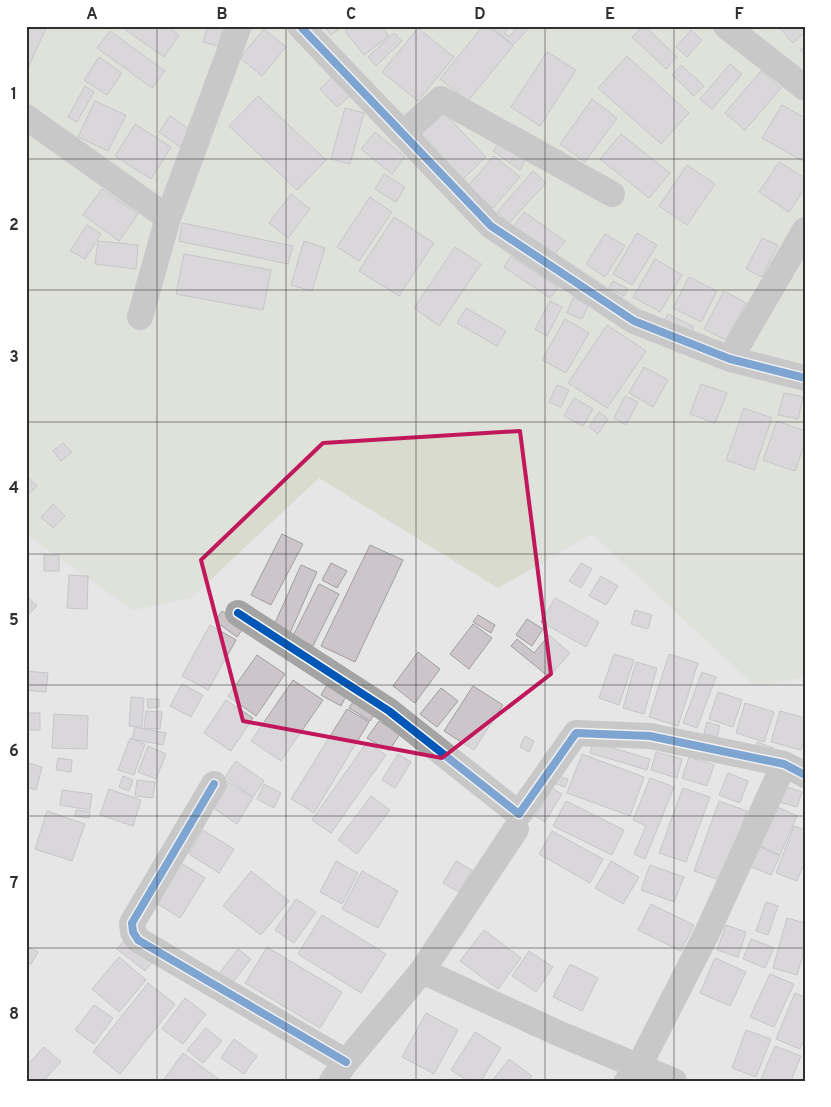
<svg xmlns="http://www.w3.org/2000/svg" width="831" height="1107" viewBox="0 0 831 1107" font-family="Overpass,sans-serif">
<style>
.green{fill:#d8dbcd}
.building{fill:#ccc6ca;stroke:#9f9ea0}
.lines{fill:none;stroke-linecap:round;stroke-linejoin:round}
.minor{stroke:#a4a4a4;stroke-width:26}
.cycleway-casing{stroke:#fff;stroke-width:11}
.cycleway{stroke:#0057b8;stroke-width:8}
.marked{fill:none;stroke:#c2185b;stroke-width:4;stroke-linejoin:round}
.grid{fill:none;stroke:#313031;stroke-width:1;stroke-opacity:0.55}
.neatline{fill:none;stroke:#313031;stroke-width:2}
.grid-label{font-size:16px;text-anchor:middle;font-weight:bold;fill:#313031}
</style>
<rect width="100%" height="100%" fill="#e6e6e7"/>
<path class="green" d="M26 26H805V677L756 687 592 534 498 588 319 478 191 598 133 610 26 534Z"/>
<path class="building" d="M26 26H47L26 72Z
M120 26H167L179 35 164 57Z
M208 26H224L218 46 203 42Z
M324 26H343L331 35Z
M351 26H381L389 36 364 55 345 31Z
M483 26H488L513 46 468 101 440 79Z
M490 26H511L504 33 509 37 519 26H531L513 45Z
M643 26H645L677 57 666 69 632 37Z
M778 26H805V32L793 43Z
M418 28 454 57 418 101 382 72Z
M264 29 286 47 262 76 240 58Z
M691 30 702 40 687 57 676 47Z
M110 31 165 71 152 88 97 48Z
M394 33 402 41 376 66 368 57Z
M805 46V55L800 50Z
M547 52 576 70 540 126 511 107Z
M627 56 689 113 661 144 598 88Z
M99 57 122 73 107 95 84 80Z
M730 64 742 74 712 109 700 99Z
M681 65 704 86 694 96 672 75Z
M761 71 781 88 745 130 725 113Z
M334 75 352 94 337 107 320 89Z
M85 86 94 92 77 122 68 117Z
M258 96 326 160 297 190 229 126Z
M592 99 617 118 585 162 560 144Z
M95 101 126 115 108 151 78 137Z
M782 105 805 118V162L762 138Z
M345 108 364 113 350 164 331 159Z
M444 113 486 157 463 179 421 134Z
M170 116 192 131 180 147 159 132Z
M135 124 171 147 151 179 115 156Z
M375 132 405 157 392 174 361 149Z
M621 134 670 173 649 198 600 159Z
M501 140 527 158 520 170 493 151Z
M494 156 520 177 493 208 468 186Z
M779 162 805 178V188L789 212 759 192Z
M687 165 715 184 687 225 659 206Z
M533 171 546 183 509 223 497 212Z
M384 174 405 187 396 202 375 189Z
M102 189 138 214 119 241 83 215Z
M291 194 310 209 288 238 269 223Z
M370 197 392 212 359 261 337 247Z
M524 212 565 241 553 256 513 227Z
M394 217 434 243 399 296 359 271Z
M182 223 293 246 288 264 179 241Z
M87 225 101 234 85 259 70 251Z
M637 233 657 245 632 285 613 274Z
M605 234 625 246 605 277 586 264Z
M762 238 778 245 762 277 746 269Z
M98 241 138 245 136 269 95 264Z
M304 241 325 248 312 291 291 285Z
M455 247 481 264 439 326 414 308Z
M184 254 271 270 263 310 176 294Z
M511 256 558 287 550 298 504 267Z
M655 259 682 275 660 312 633 297Z
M689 277 717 291 701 322 673 308Z
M613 281 628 289 624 296 609 288Z
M724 291 746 303 726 340 704 329Z
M573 298 589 304 582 319 567 313Z
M550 301 562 307 547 336 535 329Z
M466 308 506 331 497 346 457 323Z
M668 314 694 327 689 337 663 323Z
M565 319 589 333 566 373 542 360Z
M607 325 646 351 607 408 568 383Z
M644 367 668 380 653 407 629 393Z
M701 384 727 393 715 423 690 414Z
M557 385 569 390 561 407 549 402Z
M784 393 803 397 798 419 778 415Z
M625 396 638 402 626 425 614 418Z
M574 398 593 409 583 426 564 416Z
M744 408 772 418 754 470 726 460Z
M599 412 608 419 598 434 589 427Z
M777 421 805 431V443L795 471 763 460Z
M63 443 72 452 61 461 53 451Z
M26 476 37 486 26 497Z
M53 504 65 516 53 528 41 517Z
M282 534 303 544 271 605 251 595Z
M370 545 403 560 355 662 321 646Z
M44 555H59V571H44Z
M331 563 347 571 337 588 322 580Z
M581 563 592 569 581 588 569 581Z
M301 565 317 572 290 633 274 625Z
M69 575 88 576 87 609 67 608Z
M601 576 618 586 606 605 589 596Z
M319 584 339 594 313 646 293 636Z
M26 596 37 606 26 617Z
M555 598 599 622 586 647 541 622Z
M635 610 652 615 648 629 631 624Z
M222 611 244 627 237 637 215 621Z
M478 615 495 625 491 633 473 622Z
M527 619 543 629 532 646 516 635Z
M473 624 492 638 469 669 450 654Z
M210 625 236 640 208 690 182 676Z
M549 635 570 653 549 677 511 646 517 639 534 653Z
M418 652 440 669 415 703 393 686Z
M614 654 634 660 619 705 599 698Z
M669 654 698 663 678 726 649 717Z
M257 655 285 674 256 716 228 696Z
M636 662 657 668 644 714 623 708Z
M26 671 48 673 46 692 26 690Z
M702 672 716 677 697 728 683 723Z
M293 680 323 700 281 761 251 741Z
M182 684 203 695 191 717 170 706Z
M327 685 346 696 341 706 321 695Z
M473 686 503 705 474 750 444 731Z
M441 688 458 701 437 727 420 714Z
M718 692 742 700 733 727 709 719Z
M131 697 144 698 142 727 129 726Z
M356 697 377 710 370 721 349 708Z
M147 699H159V707L148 708Z
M226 700 253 718 231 751 204 733Z
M745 703 774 712 764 742 736 733Z
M347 709 369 722 314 813 291 799Z
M146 711 162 712 160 729 144 728Z
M780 711 805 718V737L801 750 771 742Z
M26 713H40V730H26Z
M54 714 88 716 87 749 52 748Z
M379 721 400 734 389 751 367 738Z
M707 722 720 726 717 737 704 733Z
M135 727 166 733 163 745 132 739Z
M525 736 534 741 529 752 520 747Z
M130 738 145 744 134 775 118 770Z
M367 742 386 755 331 833 312 820Z
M593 742 650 759 647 770 590 753Z
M757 742 774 748 771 755 755 749Z
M148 746 166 754 156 779 138 772Z
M656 752 682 759 677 778 651 770Z
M398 754 411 762 395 788 382 780Z
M582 754 644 777 630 816 567 793Z
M689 757 714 765 707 786 682 778Z
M58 758 72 760 71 772 56 770Z
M236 761 264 781 253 797 225 777Z
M29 763 42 767 36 790 26 787V771Z
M728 773 748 781 740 803 719 795Z
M123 776 133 780 129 791 119 787Z
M558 776 568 779 565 787 556 784Z
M222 778 253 798 237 824 206 803Z
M650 778 674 787 645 859 634 854 646 826 633 820Z
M137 780 155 782 153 798 135 796Z
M264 784 281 793 274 808 257 799Z
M781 785 802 792 797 807 776 801Z
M552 788 562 794 545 822 535 816Z
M683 788 710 797 686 862 659 853Z
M109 789 141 800 133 826 100 815Z
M62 790 92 794 90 810 60 805Z
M371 796 390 810 357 854 338 840Z
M566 801 624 830 612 855 553 826Z
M719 801 747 811 722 881 694 871Z
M773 805 797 816 780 855 756 844Z
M76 810 90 812 89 818 75 816Z
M47 811 85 824 72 861 35 849Z
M794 826 805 830V861L797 881 776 873Z
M203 830 234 849 219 873 189 854Z
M552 831 603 859 590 883 539 854Z
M758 846 780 856 771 875 749 866Z
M178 861 205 878 180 918 153 901Z
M336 861 358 873 342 904 320 892Z
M456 861 472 870 459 892 443 883Z
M611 861 639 877 623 904 595 888Z
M650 865 684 877 674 902 641 890Z
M251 871 289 901 261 935 223 906Z
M362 871 398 891 378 928 342 909Z
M296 899 316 912 294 943 275 930Z
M766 902 778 906 768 935 756 931Z
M651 904 694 925 681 951 638 930Z
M322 915 386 954 361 993 298 954Z
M787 918 805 923V948L797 975 773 968Z
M726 925 746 932 738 957 717 950Z
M484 930 521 958 498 989 460 961Z
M127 938 154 960 145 971 117 949Z
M751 939 774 948 765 968 743 959Z
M26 946 38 952 31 964 26 962Z
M267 947 342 992 320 1028 245 983Z
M238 949 251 959 230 986 217 976Z
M529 951 553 967 536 992 512 976Z
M119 957 146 980 119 1012 92 989Z
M715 958 746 972 730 1006 700 993Z
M570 964 598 978 582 1011 553 997Z
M770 974 794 984 774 1027 750 1017Z
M148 983 175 1004 120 1074 93 1052Z
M795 993 805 997V1037L800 1049 776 1039Z
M185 998 206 1014 183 1044 162 1029Z
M94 1005 113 1018 94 1044 75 1030Z
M426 1013 458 1030 434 1074 402 1057Z
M206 1028 222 1041 203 1063 187 1050Z
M746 1030 771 1039 756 1077 732 1068Z
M475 1032 501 1048 481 1081H468L451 1070Z
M234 1039 257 1056 244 1074 221 1058Z
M775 1046 801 1056 791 1081H765L761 1079Z
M44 1047 61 1062 43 1081H26V1066Z
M183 1053 221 1081H163Z
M509 1059 532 1076 528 1081H492Z"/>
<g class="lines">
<path class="minor" d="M300 26 491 226 634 321 730 359 805 378
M726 26 805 88
M26 117 168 218
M403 134 441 99 612 194
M140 317 168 218 239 26
M730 359 805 230
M238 613 389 711 519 814 576 733 650 736 784 764 805 775
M214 784 132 923 133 932 138 940 346 1062
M422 971 560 1034 674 1081
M332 1081 346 1062 422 971 516 829
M627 1081 639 1066 706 935 784 764"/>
<g class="cycleway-casing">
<path id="cycleway" d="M300 26 491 226 634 321 730 359 805 378
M238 613 389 711 519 814 576 733 650 736 784 764 805 775
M214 784 132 923 133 932 138 940 346 1062"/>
</g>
<use href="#cycleway" class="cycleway"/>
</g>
<path d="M0 0H831V1107H0ZM520 431 551 674 442 758 243 721 201 560 323 443Z" fill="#e6e6e7" fill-opacity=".55" fill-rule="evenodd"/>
<path class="marked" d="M520 431 551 674 442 758 243 721 201 560 323 443Z"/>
<path class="grid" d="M157 26V1081M286 26V1081M416 26V1081M545 26V1081M674 26V1081M26 159H805M26 290H805M26 422H805M26 554H805M26 685H805M26 816H805M26 948H805"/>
<rect width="831" height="1107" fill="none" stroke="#ffffff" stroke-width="55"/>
<rect x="28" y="28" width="776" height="1052" class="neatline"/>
<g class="grid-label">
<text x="92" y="19">A</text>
<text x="222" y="19">B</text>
<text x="351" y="19">C</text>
<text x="480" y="19">D</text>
<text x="610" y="19">E</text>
<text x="739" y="19">F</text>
<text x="14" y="99">1</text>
<text x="14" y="230">2</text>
<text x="14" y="362">3</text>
<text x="14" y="493">4</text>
<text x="14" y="625">5</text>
<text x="14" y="756">6</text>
<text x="14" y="888">7</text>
<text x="14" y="1019">8</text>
</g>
</svg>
